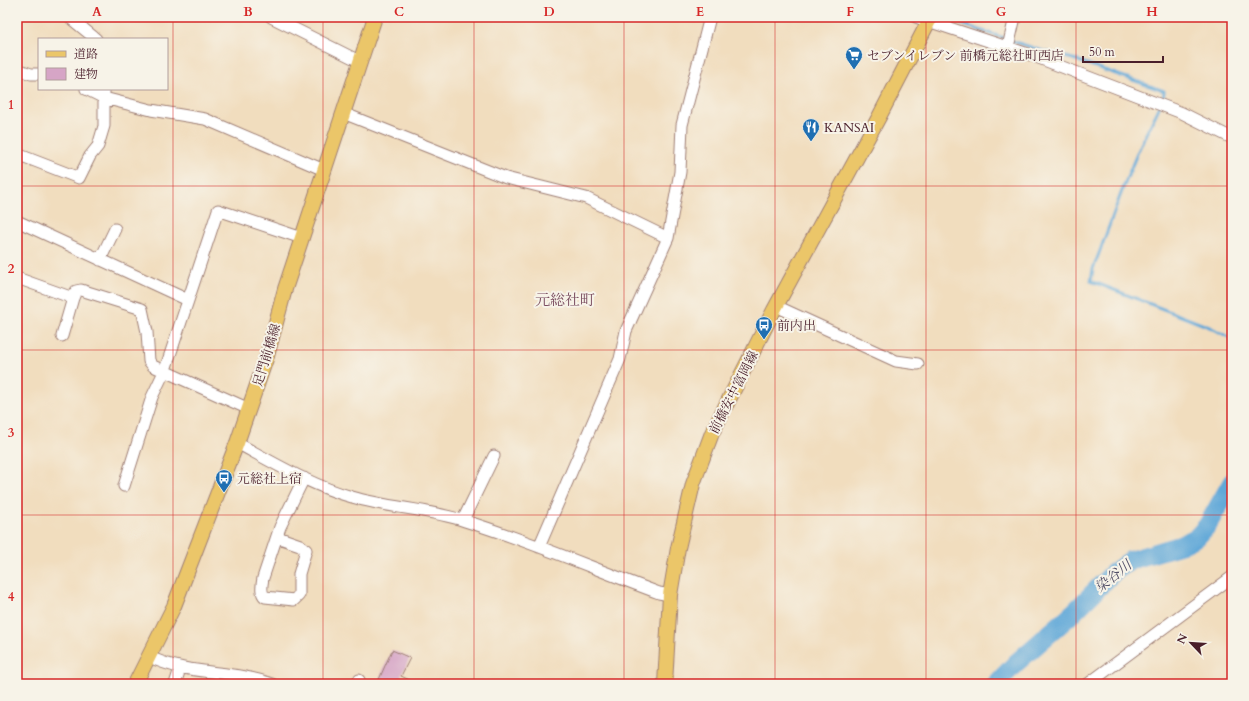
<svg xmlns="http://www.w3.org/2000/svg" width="1249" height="701" viewBox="0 0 1249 701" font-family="Cardo,'Noto Serif JP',serif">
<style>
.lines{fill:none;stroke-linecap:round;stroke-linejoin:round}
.stream{stroke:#61a8d8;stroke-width:3}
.river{stroke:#61a8d8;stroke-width:19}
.building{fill:#d6a5c6}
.minor-casing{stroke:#9e7e74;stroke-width:13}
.major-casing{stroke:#9e7e74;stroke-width:16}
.minor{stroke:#fff;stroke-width:11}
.major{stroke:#ebc669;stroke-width:14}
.grid{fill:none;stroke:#d62828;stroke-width:1;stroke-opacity:0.55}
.labels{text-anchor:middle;stroke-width:4;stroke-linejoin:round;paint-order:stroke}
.poi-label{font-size:13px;fill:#4a1f2b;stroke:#f7f3e8;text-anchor:start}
.street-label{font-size:13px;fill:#4a1f2b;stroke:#f7f3e8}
.water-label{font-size:14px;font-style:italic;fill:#524f68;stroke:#f7f3e8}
.quarter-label{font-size:15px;fill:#7b4e61;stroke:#f7f3e8}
.neatline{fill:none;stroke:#d62828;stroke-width:1.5}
.grid-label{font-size:13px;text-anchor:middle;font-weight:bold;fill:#d62828}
</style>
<rect width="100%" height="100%" fill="#f7f3e8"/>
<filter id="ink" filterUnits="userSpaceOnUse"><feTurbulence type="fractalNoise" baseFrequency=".025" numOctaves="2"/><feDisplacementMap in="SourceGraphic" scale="8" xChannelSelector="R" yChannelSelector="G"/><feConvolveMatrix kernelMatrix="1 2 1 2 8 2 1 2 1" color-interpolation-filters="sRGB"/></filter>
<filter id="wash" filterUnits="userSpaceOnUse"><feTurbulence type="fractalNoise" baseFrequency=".012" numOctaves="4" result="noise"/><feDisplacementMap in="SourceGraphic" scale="16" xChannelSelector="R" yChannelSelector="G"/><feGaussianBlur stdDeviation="0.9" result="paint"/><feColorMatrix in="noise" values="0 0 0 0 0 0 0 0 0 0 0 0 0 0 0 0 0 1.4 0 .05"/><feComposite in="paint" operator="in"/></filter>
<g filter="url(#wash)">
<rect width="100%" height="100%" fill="#f1ddbe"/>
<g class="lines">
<path class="stream" d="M940 17 1007 39
M1012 41 1043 51 1073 59 1164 91C1165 101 1148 128 1144 138 1124 180 1110 226 1093 269L1091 281 1212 328 1232 339"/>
<path class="river" d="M996 684 1016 663 1073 613 1113 573 1131 560 1181 545 1197 537 1207 526 1232 482"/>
</g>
<g id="blocks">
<path class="building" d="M392 650 410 658 401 676 418 684H377Z"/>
</g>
</g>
<g filter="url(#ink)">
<use href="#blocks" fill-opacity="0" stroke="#9e7e74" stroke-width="1"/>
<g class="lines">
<g class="minor-casing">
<path id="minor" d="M69 17 96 39
M271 17 361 62
M916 17 1031 55 1182 113 1232 138
M1008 47 1015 17
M17 69 31 74H39
M86 89 104 98 151 110 205 119 324 170
M343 113 506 178 586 198 668 238
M17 154 79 178 90 156 98 146 104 126V89
M17 221 188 300
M100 260 115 229
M17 278 73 298 76 291 81 290 142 309 147 332 149 361 153 366 249 409
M776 306 896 361 918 364
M62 336 73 298
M237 443C274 463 312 486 352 497 389 508 428 509 465 521 531 541 594 569 659 593L670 595
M124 486 152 397 165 370 218 210 302 238
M463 520 494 456
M277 537 300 545 306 550 299 574V595L294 600 265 597C260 593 262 584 263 578L280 527 304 478
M539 547 620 359 626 331 668 238 680 172 682 125 710 17
M150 657C188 676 232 669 272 684
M175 684 180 669
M358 684 359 680
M1088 684 1232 577"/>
</g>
<g class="major-casing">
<path id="major" d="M135 684 174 606 237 443 267 356 285 289 375 17
M665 684 670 595 678 548 693 484 712 433 774 310 879 117 931 17"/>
</g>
<use href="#minor" class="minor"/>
<use href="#major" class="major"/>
</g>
</g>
<path class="grid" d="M173 17V684M323 17V684M474 17V684M624 17V684M775 17V684M926 17V684M1076 17V684M17 186H1232M17 350H1232M17 515H1232"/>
<defs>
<g id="supermarket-pin" transform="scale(0.9)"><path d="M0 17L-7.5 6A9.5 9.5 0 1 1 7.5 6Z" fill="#1f6fb2" stroke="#f7f3e8"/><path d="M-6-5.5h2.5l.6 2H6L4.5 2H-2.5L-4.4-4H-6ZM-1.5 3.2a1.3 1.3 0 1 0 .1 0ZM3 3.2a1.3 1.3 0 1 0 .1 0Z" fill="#fff"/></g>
<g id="restaurant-pin" transform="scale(0.9)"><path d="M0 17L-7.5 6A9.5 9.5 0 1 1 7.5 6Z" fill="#1f6fb2" stroke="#f7f3e8"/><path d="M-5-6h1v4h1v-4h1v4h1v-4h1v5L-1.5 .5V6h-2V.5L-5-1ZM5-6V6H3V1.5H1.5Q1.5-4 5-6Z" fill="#fff"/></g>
<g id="bus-pin" transform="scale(0.9)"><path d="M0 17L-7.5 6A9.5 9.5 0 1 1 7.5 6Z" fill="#1f6fb2" stroke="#f7f3e8"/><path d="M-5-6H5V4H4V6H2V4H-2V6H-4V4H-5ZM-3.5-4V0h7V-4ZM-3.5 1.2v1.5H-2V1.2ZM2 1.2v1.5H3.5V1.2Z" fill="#fff"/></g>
</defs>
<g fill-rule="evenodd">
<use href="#supermarket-pin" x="854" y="55"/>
<use href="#restaurant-pin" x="811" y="127"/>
<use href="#bus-pin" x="764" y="325"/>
<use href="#bus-pin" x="224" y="478"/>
</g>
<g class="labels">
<g class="poi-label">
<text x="867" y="60">セブンイレブン 前橋元総社町西店</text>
<text x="824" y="132">KANSAI</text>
<text x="777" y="330">前内出</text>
<text x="237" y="483">元総社上宿</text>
</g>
<g class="street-label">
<text transform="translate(266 355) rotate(-73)" y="5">足門前橋線</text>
<text transform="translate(733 392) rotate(-63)" y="5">前橋安中富岡線</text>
</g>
<g class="water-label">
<text transform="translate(1113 576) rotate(-39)" y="5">染谷川</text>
</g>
<g class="quarter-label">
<text x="565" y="305">元総社町</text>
</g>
</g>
<rect width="1249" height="701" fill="none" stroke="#f7f3e8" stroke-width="44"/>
<rect x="38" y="38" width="130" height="52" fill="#f7f3e8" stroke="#b29e9c"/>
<rect x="46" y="51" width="20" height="6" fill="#ebc669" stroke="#b29e9c"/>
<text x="74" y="58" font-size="12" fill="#4a1f2b">道路</text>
<rect x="46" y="68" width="20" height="12" fill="#d6a5c6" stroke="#b29e9c"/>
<text x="74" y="78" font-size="12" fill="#4a1f2b">建物</text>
<g transform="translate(1191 643) rotate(295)" stroke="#f7f3e8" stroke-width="3" paint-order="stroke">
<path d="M0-3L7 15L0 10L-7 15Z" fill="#4a1f2b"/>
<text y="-6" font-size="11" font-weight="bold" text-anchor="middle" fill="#4a1f2b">N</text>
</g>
<path d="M1083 56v6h80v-6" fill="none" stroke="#4a1f2b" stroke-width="2"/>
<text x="1089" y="56" font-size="12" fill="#4a1f2b" stroke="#f7f3e8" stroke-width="3" paint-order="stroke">50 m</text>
<rect x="22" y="22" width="1205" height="657" class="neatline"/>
<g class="grid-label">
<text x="97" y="16">A</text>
<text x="248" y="16">B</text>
<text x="399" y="16">C</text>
<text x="549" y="16">D</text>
<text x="700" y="16">E</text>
<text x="850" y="16">F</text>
<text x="1001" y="16">G</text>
<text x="1152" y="16">H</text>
<text x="11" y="109">1</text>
<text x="11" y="273">2</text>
<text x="11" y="437">3</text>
<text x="11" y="601">4</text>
</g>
</svg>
